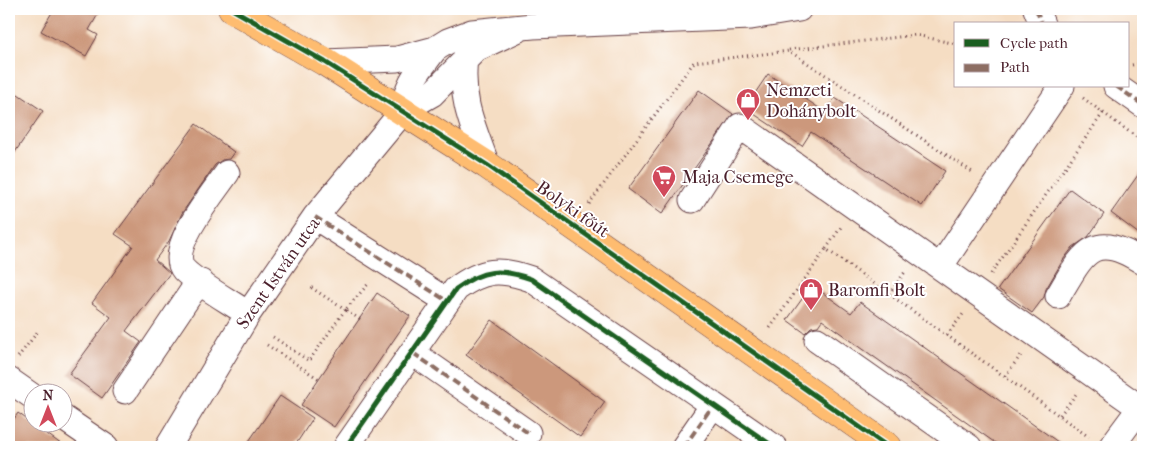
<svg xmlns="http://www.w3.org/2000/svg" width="1152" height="456" viewBox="0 0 1152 456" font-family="'IM FELL French Canon',serif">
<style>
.building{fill:#cc987b}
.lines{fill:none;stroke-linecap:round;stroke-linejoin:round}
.minor-casing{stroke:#643c42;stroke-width:27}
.major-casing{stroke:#643c42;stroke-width:29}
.path{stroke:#643c42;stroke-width:3;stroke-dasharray:1 4;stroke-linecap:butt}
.minor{stroke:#fff;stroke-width:25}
.major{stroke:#febc70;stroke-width:28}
.quiet{stroke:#8d6e63;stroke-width:4;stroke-dasharray:8 4;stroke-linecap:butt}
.cycleway-casing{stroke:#fff;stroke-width:8}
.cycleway{stroke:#1b5e20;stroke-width:5}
.labels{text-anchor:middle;stroke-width:4;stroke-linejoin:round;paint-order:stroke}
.poi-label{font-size:18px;fill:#4a1f2b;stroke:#fff;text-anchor:start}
.street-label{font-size:18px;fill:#4a1f2b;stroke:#fff}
</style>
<rect width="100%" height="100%" fill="#fff"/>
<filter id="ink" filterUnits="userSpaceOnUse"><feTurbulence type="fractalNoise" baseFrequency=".02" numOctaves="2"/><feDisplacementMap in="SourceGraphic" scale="10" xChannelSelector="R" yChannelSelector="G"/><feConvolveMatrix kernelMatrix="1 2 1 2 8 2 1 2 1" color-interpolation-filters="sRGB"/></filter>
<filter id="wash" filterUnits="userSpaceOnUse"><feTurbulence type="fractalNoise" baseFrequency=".0096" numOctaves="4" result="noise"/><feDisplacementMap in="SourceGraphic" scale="20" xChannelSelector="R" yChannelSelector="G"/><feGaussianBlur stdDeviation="1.12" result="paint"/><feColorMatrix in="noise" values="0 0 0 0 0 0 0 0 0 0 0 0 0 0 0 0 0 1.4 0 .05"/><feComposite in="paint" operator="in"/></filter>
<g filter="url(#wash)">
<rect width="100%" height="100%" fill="#f5ddc3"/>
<g id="blocks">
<path class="building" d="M54 9H101L89 30 98 35 86 56 41 31Z
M768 74 825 112 835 98 945 171 922 206 811 132 802 146 745 108Z
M9 88 43 111 9 161Z
M699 90 733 114 662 214 628 189Z
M196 124 234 152 229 159 222 160 215 165 182 213 169 241 155 260 170 273 126 331 141 342 102 398 69 374 111 317 92 303 133 246 115 234Z
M1143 168V237L1111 213Z
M1070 189 1104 214 1088 237 1073 247 1063 260 1046 289 1044 297 1032 313 998 289Z
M812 285 851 313 860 302 1065 447H1001L822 320 818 326 811 327 805 333 787 320Z
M377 293 410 316 334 427 301 405Z
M492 320 605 402 580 437 466 355Z
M280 396 313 418 294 447H245Z
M18 413 65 447H9V426Z"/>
</g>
</g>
<g filter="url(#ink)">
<use href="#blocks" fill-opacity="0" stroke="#643c42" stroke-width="1"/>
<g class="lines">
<g class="minor-casing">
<path id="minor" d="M1036 9 1042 24
M465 58C460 101 473 126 487 165
M325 62 397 59 435 49 448 41 472 32 533 26 751 17 799 9
M1116 86 1143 105
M404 110C406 82 419 71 435 49
M227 173C214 192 166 249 184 270 195 282 232 303 248 314
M692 200 740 126 1143 410
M315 217 447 301
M940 267 1062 86
M1058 296C1083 254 1092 229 1143 262
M817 340 969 447
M413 353 528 433
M9 380 32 396
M125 391 191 293 201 282
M62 417 106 447
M168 447 248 314 315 217 404 110 432 94 476 49 523 27
M346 447 456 289C483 269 500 268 531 279L774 447
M684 447 713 405
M1111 447 1140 408"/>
</g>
<g class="major-casing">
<path id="major" d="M232 9 325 62 487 165 888 447"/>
</g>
<path class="path" d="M789 50 916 35 956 44
M1132 65 1143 63
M1083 98 1143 142
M589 204 694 62 789 51 974 173
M826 249 841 227
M991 274 1103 113
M889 294 905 272
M360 319 345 310 370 282
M770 328 826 249 1089 437
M947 335 963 314
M273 337 309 361 345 310 309 286
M267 345 319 379
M18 357 39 330
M1005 376 1021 355
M1060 415 1076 394"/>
<use href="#minor" class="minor"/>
<use href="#major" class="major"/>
<path class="quiet" d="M1036 9 1042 24
M1116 86 1143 105
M315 217 447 301
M413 353 528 433
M684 447 713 405"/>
<g class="cycleway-casing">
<path id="cycleway" d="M232 9 325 62 487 165 888 447
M346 447 456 289C483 269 500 268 531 279L774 447"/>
</g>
<use href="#cycleway" class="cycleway"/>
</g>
</g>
<defs>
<g id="shop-pin" transform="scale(1.25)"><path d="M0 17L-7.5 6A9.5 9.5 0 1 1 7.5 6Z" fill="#d1495b" stroke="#fff"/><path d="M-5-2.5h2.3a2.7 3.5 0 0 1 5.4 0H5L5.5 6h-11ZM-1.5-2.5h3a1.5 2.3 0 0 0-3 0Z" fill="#fff"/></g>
<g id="supermarket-pin" transform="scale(1.25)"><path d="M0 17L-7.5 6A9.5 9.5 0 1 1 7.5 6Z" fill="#d1495b" stroke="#fff"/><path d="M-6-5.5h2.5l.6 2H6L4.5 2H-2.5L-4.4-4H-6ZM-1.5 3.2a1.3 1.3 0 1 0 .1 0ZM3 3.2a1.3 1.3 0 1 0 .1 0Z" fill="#fff"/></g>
</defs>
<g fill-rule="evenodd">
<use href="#shop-pin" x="748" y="100"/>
<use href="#supermarket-pin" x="664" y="177"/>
<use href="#shop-pin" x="811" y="290"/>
</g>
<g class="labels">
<g class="poi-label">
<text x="766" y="96">Nemzeti<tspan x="766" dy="21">Dohánybolt</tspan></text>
<text x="682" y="183">Maja Csemege</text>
<text x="828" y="296">Baromfi Bolt</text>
</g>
<g class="street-label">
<text transform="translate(573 209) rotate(35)" y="6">Bolyki főút</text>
<text transform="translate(278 273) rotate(-55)" y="6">Szent István utca</text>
</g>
</g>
<rect width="1152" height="456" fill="none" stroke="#fff" stroke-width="30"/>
<rect x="954" y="22" width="175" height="65" fill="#ffffff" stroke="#b7a5aa"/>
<rect x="964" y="39" width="25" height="8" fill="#1b5e20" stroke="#b7a5aa"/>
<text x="1000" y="48" font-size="15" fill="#4a1f2b">Cycle path</text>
<rect x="964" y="64" width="25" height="8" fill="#8d6e63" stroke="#b7a5aa"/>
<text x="1000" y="72" font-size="15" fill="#4a1f2b">Path</text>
<g transform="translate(48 408)"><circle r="24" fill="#ffffff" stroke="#b7a5aa"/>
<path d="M0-4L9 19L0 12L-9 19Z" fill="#d1495b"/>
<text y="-8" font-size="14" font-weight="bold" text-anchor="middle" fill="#4a1f2b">N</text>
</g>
</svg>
